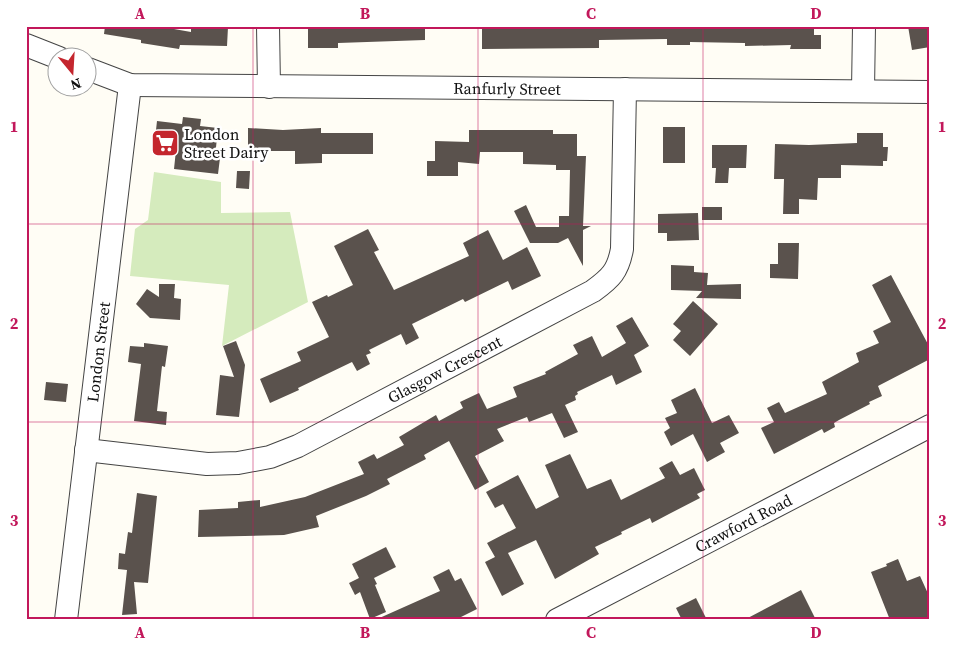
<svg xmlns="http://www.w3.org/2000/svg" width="956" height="646" viewBox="0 0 956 646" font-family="'Source Serif 4',serif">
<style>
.green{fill:#d5ebbd}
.building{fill:#5a524d}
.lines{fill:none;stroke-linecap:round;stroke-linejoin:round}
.minor-casing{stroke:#444;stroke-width:24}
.minor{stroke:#fff;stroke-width:22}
.grid{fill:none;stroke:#c2185b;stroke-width:1;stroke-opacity:0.55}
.labels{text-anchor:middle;stroke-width:5;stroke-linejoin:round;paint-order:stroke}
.street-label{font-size:16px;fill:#111;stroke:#fff}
.poi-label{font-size:16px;fill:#111;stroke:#fff;text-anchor:start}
.neatline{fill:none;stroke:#c2185b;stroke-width:2}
.grid-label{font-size:16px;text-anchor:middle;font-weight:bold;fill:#c2185b}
</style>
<rect width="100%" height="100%" fill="#fffdf5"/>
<path class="green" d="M154 172 221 182V213L290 212 308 302 222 346 229 285 130 276 135 229 148 220Z"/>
<path class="building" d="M105 26H157L191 32V26L228 27 227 46 180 45 179 49 141 43V40L104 34Z
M308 26H425V40L338 43V48H308Z
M482 26H814V35H821V49H790L791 45 745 46V43L690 42V45H667V39L599 40V48L482 49Z
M908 26H930V47L912 50Z
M183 117 201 119 200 126 218 128 215 157 220 158 218 174 174 169 176 150 154 148 157 121 182 124Z
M663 127H685V163H663Z
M248 128 283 130 321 128V133H373V154H322V163L295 164V151H248Z
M469 130H553V134H577V156H586L583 226H591L583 230V266L568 238 558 243H530L514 211 526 205 536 227H559V216H569L570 170H556V165L523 164V152H480L479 164 458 162V176H427V161H435V141L469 142Z
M857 133H883V147H888L887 161H883V166L841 165V178H818L817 200 799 199V214H783L784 179H774L775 144 809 145 857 143Z
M712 145H747L746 168H729L728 183H715L716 168H712Z
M237 171H250L249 189 236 188Z
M702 207H722V220H702Z
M698 213 699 240 667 241V233H658V214Z
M368 229 379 250 374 252 394 290 469 256 463 243 488 230 503 260 527 247 541 276 512 290 508 281 465 302 463 299 412 324 419 338 406 345 401 334 369 350 371 353 366 355 370 364 357 371 352 362 298 388 299 390 270 403 260 379 301 361 297 352 329 337 312 302 327 295 328 297 353 285 334 246Z
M778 243H799L798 279 770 278V264H778Z
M671 265 694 266V272L708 273 707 285 741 284V299L696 298 702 291 671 290Z
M891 275 930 348V359L878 386 882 396 869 402 870 404 839 420 834 423 835 427 824 433 822 429 774 454 761 428 774 422 767 408 779 402 785 413 827 394 822 382 859 362 856 353 879 343 873 331 891 322 872 285Z
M159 284H175L174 298 181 299 180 320 150 318 136 304 147 289 159 297Z
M693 301 718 324 690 356 673 340 681 331 673 324Z
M632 317 649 346 634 355 642 372 616 385 612 375 577 392 578 394 575 396 576 400 565 405 578 432 564 438 552 413 529 422 527 417 497 429 504 441 475 456 489 482 475 490 449 441 424 455 426 459 387 479 390 484 366 496 316 516 319 527 284 535 198 537 199 510 238 508V502L260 500V507L305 497 364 474 358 462 374 454 377 459 404 445 399 437 436 415 439 421 463 408 460 402 479 393 487 409 517 397 513 387 546 374 545 372 578 354 573 345 592 336 602 357 626 343 616 326Z
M236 341 245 365 239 417 216 415 220 375 234 377 223 346Z
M144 343 168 346 165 367 162 366 157 411 167 412 166 425 134 421 141 364 128 362 130 346 144 347Z
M46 382 68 384 66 402 44 400Z
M695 388 712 423 729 415 739 433 720 443 725 452 707 462 693 434 671 446 664 432 670 428 665 418 677 413 671 400Z
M570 454 587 489 611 479 621 500 665 478 659 468 672 461 680 475 694 468 705 490 697 494 700 498 669 514 652 523 650 518 621 532 622 534 595 547 599 554 555 579 536 540 508 553 524 584 502 596 485 562 495 557 487 543 516 528 503 504 495 508 486 492 518 475 536 509 559 497 545 465Z
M137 493 157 496 148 583 134 582 137 614 122 615 127 570 118 569 119 553 125 554 128 532 132 533Z
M386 547 396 567 374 578 377 584 375 585 386 612 370 619 360 592 355 595 349 583 359 578 352 564Z
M898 559 907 581 920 576 930 598V620H890L871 572 887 566 886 564Z
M449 569 455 581 461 578 477 609 455 620H375L440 591 433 577Z
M801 590 816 620H744Z
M696 598 707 620H682L676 608Z"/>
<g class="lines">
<g class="minor-casing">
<g id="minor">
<path d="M268 26 269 87"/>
<path d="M26 45 59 58"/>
<path id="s1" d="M88 69 130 85 930 92"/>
<path d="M863 90 864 26"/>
<path id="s2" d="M86 450 207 464 238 463 270 457 298 446 593 291C611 278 618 271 622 249L625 89"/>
<path id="s3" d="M66 620 130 85"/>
<path id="s4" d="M557 620 930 426"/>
</g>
</g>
<use href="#minor" class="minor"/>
</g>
<path class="grid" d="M253 26V620M478 26V620M703 26V620M26 224H930M26 422H930"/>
<defs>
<g id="supermarket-square" transform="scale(1.4375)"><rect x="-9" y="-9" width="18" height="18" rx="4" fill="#c4262e" stroke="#fff"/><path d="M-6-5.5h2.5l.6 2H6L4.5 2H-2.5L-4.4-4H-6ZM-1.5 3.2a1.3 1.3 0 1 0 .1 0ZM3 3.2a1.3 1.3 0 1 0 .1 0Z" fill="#fff"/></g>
</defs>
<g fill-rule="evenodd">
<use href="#supermarket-square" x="165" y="143"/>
</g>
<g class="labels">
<g class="street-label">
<text dy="6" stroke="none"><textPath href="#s1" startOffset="422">Ranfurly Street</textPath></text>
<text dy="6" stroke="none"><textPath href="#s3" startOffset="270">London Street</textPath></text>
<text dy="6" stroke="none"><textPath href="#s2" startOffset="381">Glasgow Crescent</textPath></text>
<text dy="6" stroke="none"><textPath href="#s4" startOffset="210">Crawford Road</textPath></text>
</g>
<g class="poi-label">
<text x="184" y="140">London<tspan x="184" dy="18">Street Dairy</tspan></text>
</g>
</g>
<rect width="956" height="646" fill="none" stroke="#ffffff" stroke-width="55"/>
<g transform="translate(72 72) rotate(162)"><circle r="24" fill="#ffffff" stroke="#a0a0a0"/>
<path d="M0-4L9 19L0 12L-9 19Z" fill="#c4262e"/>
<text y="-8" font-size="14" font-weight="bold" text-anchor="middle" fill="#111111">N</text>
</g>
<rect x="28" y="28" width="900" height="590" class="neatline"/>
<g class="grid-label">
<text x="140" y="19">A</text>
<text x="365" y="19">B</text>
<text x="591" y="19">C</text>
<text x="816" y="19">D</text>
<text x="14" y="132">1</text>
<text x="942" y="132">1</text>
<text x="14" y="329">2</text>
<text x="942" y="329">2</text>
<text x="14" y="526">3</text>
<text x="942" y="526">3</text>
<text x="140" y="638">A</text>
<text x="365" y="638">B</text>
<text x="591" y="638">C</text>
<text x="816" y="638">D</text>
</g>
</svg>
